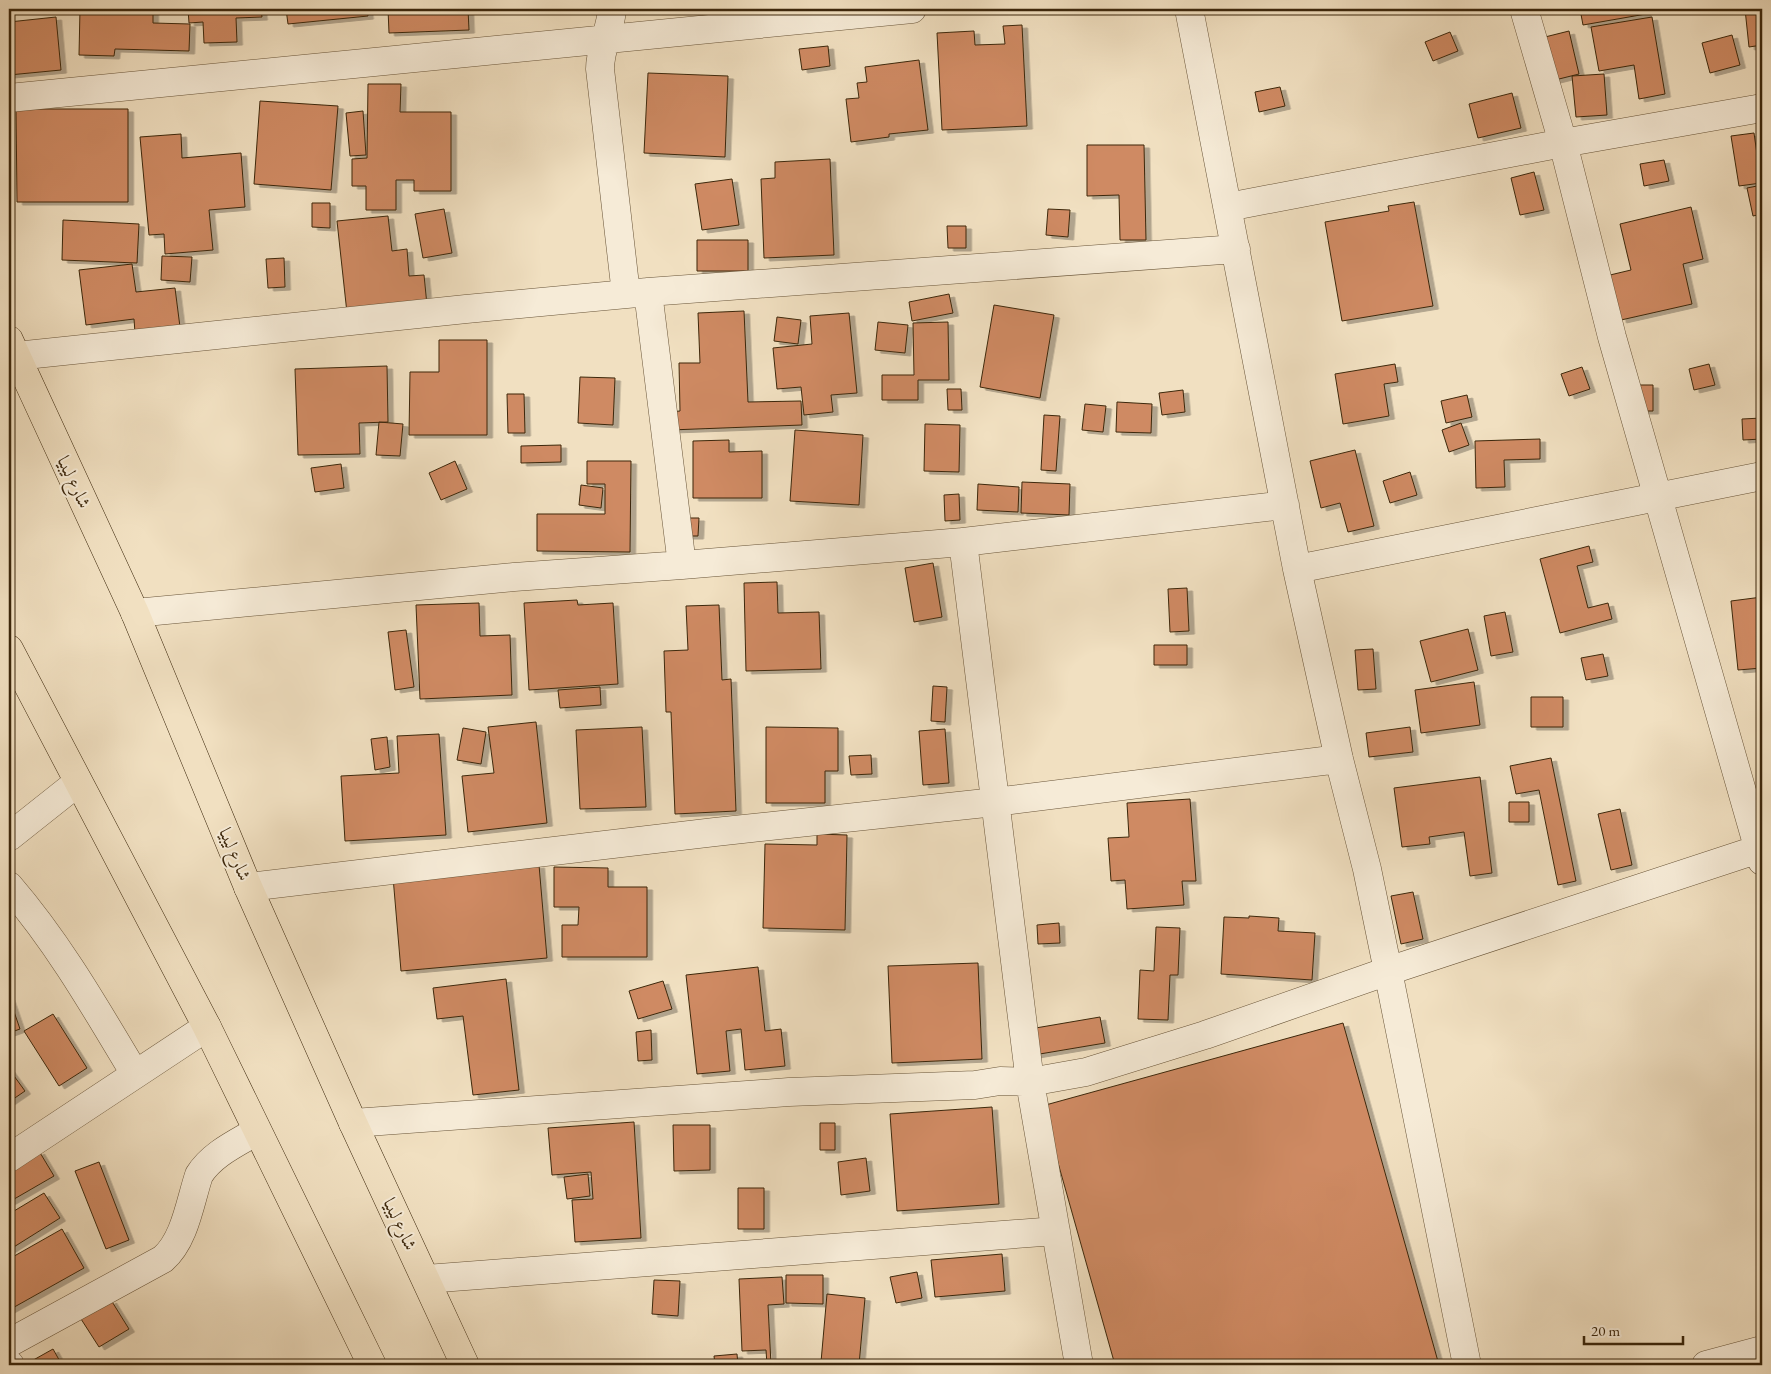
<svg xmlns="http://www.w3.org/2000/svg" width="1771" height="1374" viewBox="0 0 1771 1374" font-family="'EB Garamond',Amiri,serif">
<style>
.building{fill:#cf8a63;stroke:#3c270c;filter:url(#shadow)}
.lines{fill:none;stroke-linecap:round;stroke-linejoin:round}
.street-casing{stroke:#695539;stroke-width:29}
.primary-casing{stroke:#3c270c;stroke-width:29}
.street{stroke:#f6ebd7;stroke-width:28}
.primary{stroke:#f1e0c1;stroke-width:28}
.labels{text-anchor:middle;stroke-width:4;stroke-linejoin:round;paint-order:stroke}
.street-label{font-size:18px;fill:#3c270c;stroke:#f6ebd7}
</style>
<defs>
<filter id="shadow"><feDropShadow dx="5.5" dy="3" stdDeviation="0" flood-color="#0004"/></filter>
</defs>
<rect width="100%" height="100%" fill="#f1e0c1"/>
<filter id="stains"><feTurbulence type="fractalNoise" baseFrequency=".004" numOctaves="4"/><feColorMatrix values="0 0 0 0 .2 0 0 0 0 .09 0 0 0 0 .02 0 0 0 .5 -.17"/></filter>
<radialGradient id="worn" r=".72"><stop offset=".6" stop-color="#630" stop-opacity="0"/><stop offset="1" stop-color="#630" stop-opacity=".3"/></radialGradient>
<path class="building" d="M80 9H153V23L190 24 189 51 115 49 114 56 79 55Z
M188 9H261L262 17 236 18 237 42 204 43 203 22 189 23Z
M286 9H367L368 16 288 24Z
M388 9H468L469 30 389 33Z
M1580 9H1645L1646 14 1583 25Z
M1745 9H1762V45L1749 47Z
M56 17 61 70 9 75V22Z
M1652 17 1665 94 1639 99 1634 65 1599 71 1591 27Z
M1022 25 1027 126 942 130 937 33 974 31 975 45 1005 44 1003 26Z
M1569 31 1579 74 1555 80 1545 37Z
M1450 32 1458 51 1433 61 1425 42Z
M1732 35 1740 65 1710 73 1702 43Z
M828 46 830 66 802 70 799 49Z
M919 60 928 130 889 134V137L851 142 846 99 859 98 857 83 867 82 865 67Z
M648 73 728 76 725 157 644 153Z
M1604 74 1607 115 1576 117 1572 76Z
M368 84H401L400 112H451V191H414V180H396V210H366V186H352V159L367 158Z
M1280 87 1285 106 1259 112 1255 92Z
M1512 93 1521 128 1478 138 1469 104Z
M260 101 338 106 331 190 254 184Z
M16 109H128V202H17Z
M363 111 366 155 350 156 346 113Z
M1754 133 1761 183 1739 186 1731 136Z
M181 134 182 158 241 153 245 207 209 210 213 250 165 254 164 234 149 235 140 137Z
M1087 145H1144L1146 240H1120L1119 195 1087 196Z
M830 159 834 255 764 258 761 179 775 178V162Z
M1664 160 1669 181 1644 186 1640 164Z
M1534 172 1544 210 1520 215 1511 178Z
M732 179 739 225 702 230 695 184Z
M1762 185V214L1753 216 1747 188Z
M1414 202 1433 306 1342 321 1325 222 1389 211 1388 206Z
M312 203H330V228L312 227Z
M1691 207 1703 259 1683 264 1692 304 1621 320 1610 275 1631 270 1620 224Z
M444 209 452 253 423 258 415 214Z
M1048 209 1070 210 1068 237 1046 235Z
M388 216 392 251 407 249 409 276 424 275 427 305 347 313 337 221Z
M63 220 139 224 137 263 62 260Z
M947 226H966V248H948Z
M697 240H748V271H697Z
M162 256 192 257 190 282 161 280Z
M284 258 285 287 268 288 266 259Z
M132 264 136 292 175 288 180 327 135 333 134 319 86 325 79 270Z
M949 294 953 313 912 321 909 302Z
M994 305 1054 315 1040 398 980 387Z
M744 311 748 402 801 401 802 425 670 430 669 412 680 411 679 363H700L698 313Z
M849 313 857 393 831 395 833 412 804 415 801 387 777 389 773 348 812 344 810 316Z
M777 317 801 320 798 344 774 341Z
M878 322 908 325 905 353 875 350Z
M948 322 949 380H918V400H882V375H914L913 323Z
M439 340H487V435H409L410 372H439Z
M1395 364 1398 382 1384 384 1389 416 1343 424 1335 374Z
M1709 364 1715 385 1694 390 1689 369Z
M387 366 388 422 359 423 360 454 298 455 295 369Z
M1582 367 1590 389 1569 396 1561 374Z
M580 377 615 378 613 425 578 423Z
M1639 385H1653V411H1640Z
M947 389H961L962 410H948Z
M1183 390 1185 412 1162 415 1159 393Z
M507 394H524L525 433H508Z
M1467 395 1472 417 1446 423 1441 401Z
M1117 402 1152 404 1151 433 1116 432Z
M1085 404 1106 406 1103 432 1082 430Z
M1044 415 1060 416 1056 471 1041 470Z
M1762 418V439L1743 440 1742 419Z
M379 422 403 424 400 456 376 455Z
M1461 423 1469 445 1449 452 1442 430Z
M925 424 960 425 959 472 924 471Z
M795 430 863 435 859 505 790 501Z
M1540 439V459L1504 460 1505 487 1476 488 1475 441Z
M729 440V452L762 451V498H693V441Z
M561 445V462L521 463V446Z
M1355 450 1374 526 1348 532 1340 503 1321 508 1310 461Z
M455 461 467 489 441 500 429 473Z
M587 461H631L630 552 537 551V514H605V484H587Z
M341 464 344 488 315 492 311 468Z
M1410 472 1417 495 1390 503 1383 481Z
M1022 482 1070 484 1069 515 1021 513Z
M978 484 1019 487 1018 512 977 510Z
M581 485 603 488 601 508 579 505Z
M959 494 960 520 945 521 944 495Z
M677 518H699L698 536H677Z
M1589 546 1593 562 1577 566 1588 608 1608 603 1612 619 1560 633 1540 559Z
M933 563 942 617 914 622 905 568Z
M777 582 778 613 819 612 821 669 746 671 744 583Z
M1187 588 1189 631 1170 632 1168 589Z
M1762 597V668L1738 670 1731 601Z
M577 600 578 605 613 603 618 684 529 690 524 603Z
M479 603 480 636 510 635 512 695 420 699 416 605Z
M719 605 722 680 731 679 736 811 675 814 671 712H666L664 651 688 650 686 606Z
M1505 612 1513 652 1491 656 1484 616Z
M1468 629 1478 670 1431 682 1420 641Z
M406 630 414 687 395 690 388 632Z
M1154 645H1187V665H1154Z
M1373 649 1376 689 1358 690 1355 650Z
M1603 654 1608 676 1586 680 1581 658Z
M1474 682 1480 725 1421 733 1415 690Z
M933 686 947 687 945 722 931 721Z
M600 687 601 705 560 708 558 690Z
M1531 697H1563V727H1531Z
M536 722 547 823 468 832 462 776 494 773 488 727Z
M642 727 646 807 580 809 576 730Z
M766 727 838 728V771H825V803H766Z
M1410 727 1413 752 1369 757 1366 733Z
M463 728 486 732 481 764 457 760Z
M945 729 949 783 923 785 919 731Z
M439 734 446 835 345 841 341 776 399 773 397 736Z
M387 737 390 767 375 770 371 739Z
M871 755 872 774 851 775 849 756Z
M1551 758 1576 881 1558 885 1539 790 1516 794 1510 766Z
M1480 777 1492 873 1470 876 1464 832 1429 837 1430 844 1402 847 1394 788Z
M1190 799 1196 881H1182L1184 905 1127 909 1125 880 1111 881 1108 838 1129 837 1127 803Z
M1509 802H1529V822H1509Z
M1620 809 1632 865 1611 870 1598 814Z
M817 834 847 835 845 930 763 928 765 844 817 845Z
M539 865 547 958 401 971 393 877Z
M554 867 608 868V887H647V957H562V925H578L579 907H554Z
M1413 892 1423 939 1401 944 1391 896Z
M1249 916 1279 918 1278 931 1315 933 1312 980 1221 974 1224 917 1249 918Z
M1059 923 1060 943 1038 944 1037 925Z
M1156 927 1180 928 1178 975H1170L1168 1020 1138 1019 1140 970 1154 971Z
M978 963 982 1059 892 1063 888 966Z
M758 967 765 1031 781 1029 785 1066 745 1070 741 1029 726 1031 730 1071 697 1074 686 975Z
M506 979 519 1090 473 1095 463 1016 437 1019 433 988Z
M663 981 672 1009 638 1019 629 991Z
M9 997 20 1029 9 1033Z
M53 1014 87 1068 59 1086 24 1031Z
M1100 1017 1105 1043 1022 1057 1018 1031Z
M1343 1023 1439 1365H1115L1042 1106Z
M651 1030 652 1060 638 1061 636 1032Z
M9 1069 25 1091 9 1102Z
M992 1107 999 1204 897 1211 890 1114Z
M634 1122 641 1238 575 1242 572 1200 593 1199 591 1172 552 1175 548 1128Z
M820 1123H835V1150H820Z
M673 1125H710V1170L674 1171Z
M39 1151 54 1176 9 1202V1168Z
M866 1158 870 1191 841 1195 838 1162Z
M99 1162 129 1240 106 1249 75 1171Z
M588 1174 590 1196 567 1199 564 1177Z
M738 1188H764V1229H738Z
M44 1193 60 1218 9 1250V1214Z
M62 1229 84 1268 9 1310V1259Z
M1002 1254 1005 1291 935 1297 931 1260Z
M917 1272 922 1298 896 1303 890 1277Z
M786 1275H823V1304L786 1303Z
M782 1277 784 1304 768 1305 771 1365H767L766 1350 742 1351 739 1279Z
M654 1280 680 1281 678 1316 652 1314Z
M827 1294 865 1298 859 1365 821 1362Z
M111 1300 129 1329 99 1347 81 1319Z
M53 1349 62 1365H30L28 1363Z
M737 1354 738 1365H715L714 1356Z"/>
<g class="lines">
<g class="street-casing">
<path id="street" d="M612 9C611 29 600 48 600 69L626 294
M1189 9 1297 569 1339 759 1367 869 1388 971 1467 1365
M1524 9 1563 143 1612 337 1762 861
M9 98 912 9
M1228 207 1563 143 1762 108
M648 292 682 565
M16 356 466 309 648 292 1236 249
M963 542 1030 1082 1079 1365
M1297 569 1762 476
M135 613 514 577 682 565 963 542 1285 505
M9 837 77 783
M9 886C59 944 96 1009 135 1074
M248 887 715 832 995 802 1339 759
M353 1123 789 1092 975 1085 1000 1081 1030 1082 1086 1072 1205 1035 1388 971 1762 848
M9 1158 207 1027
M426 1279 1056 1231
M9 1343 163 1259C185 1240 190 1202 199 1175 212 1154 237 1143 257 1131
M9 1364 10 1365
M1706 1365 1762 1350"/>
</g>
<g class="primary-casing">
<path id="primary" d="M9 340 135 613 248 887 353 1123 465 1365
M9 649 207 1027 372 1365"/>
</g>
<use href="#street" class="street"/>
<use href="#primary" class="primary"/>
</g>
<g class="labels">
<g class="street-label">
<text transform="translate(74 482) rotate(65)" y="6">شارع ليبيا</text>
<text transform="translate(235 854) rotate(67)" y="6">شارع ليبيا</text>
<text transform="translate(400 1224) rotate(65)" y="6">شارع ليبيا</text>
</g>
</g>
<rect width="1771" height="1374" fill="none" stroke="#f1e0c1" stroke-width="30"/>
<rect x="10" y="10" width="1751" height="1354" fill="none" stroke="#3c270c" stroke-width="2.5"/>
<rect x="15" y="15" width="1741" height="1344" fill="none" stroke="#3c270c"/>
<path d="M1584 1336v8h99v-8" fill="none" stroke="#3c270c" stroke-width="2.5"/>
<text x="1591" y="1336" font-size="15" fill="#3c270c" stroke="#f6ebd7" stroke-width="4" paint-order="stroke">20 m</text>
<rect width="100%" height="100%" filter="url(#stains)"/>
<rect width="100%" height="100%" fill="url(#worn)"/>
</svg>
